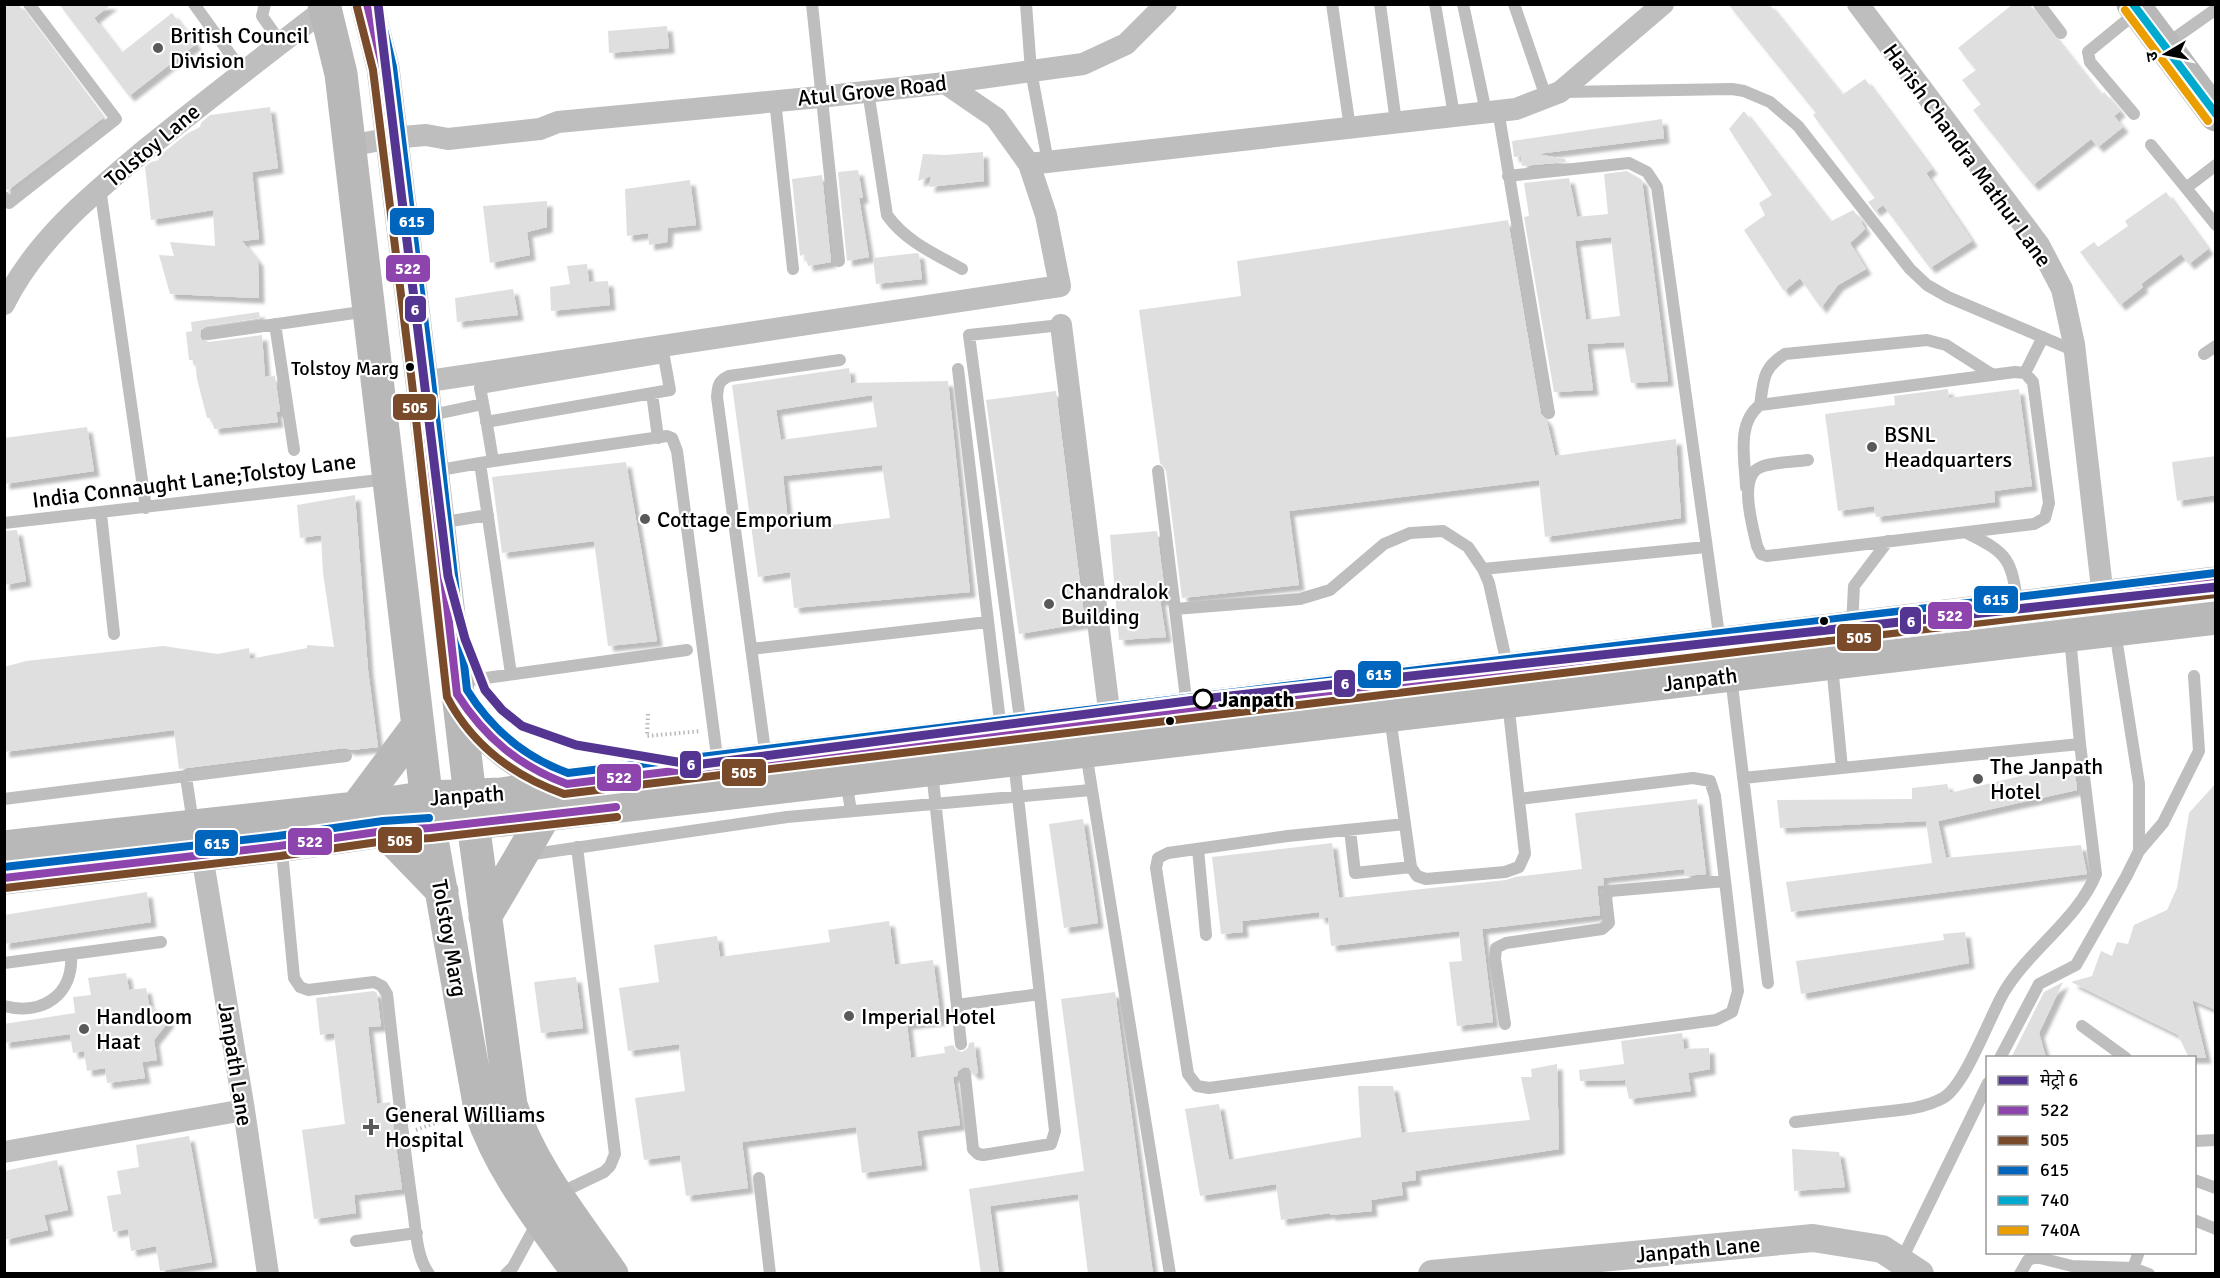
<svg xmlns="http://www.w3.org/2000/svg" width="2220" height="1278" viewBox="0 0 2220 1278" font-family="Signika,'Noto Sans Devanagari',sans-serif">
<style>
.building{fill:#dfdfdf;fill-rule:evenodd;filter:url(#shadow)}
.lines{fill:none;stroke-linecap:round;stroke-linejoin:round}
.path{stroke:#b9b9b9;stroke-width:4;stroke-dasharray:1.5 3;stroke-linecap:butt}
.service{stroke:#bebebe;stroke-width:12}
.minor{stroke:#bebebe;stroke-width:22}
.tertiary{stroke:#bebebe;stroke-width:28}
.secondary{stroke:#b8b8b8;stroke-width:33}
.bus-1-casing{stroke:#fff;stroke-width:12}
.bus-2-casing{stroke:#fff;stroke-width:12}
.bus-3-casing{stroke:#fff;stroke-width:12}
.bus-4-casing{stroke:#fff;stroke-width:12}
.bus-5-casing{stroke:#fff;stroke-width:12}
.bus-1{stroke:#8e44ad;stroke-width:8}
.bus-2{stroke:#7a4b2a;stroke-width:8}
.bus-3{stroke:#0065bd;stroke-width:8}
.bus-4{stroke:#00a9ce;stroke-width:8}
.bus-5{stroke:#eb9e00;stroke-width:8}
.metro-1-casing{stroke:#fff;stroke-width:14}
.metro-1{stroke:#553592;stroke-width:9}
.poi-dot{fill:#595959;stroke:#fff;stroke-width:2}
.bus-dot{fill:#000;stroke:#fff;stroke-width:2}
.stop-dot{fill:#fff;stroke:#000;stroke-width:3}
.labels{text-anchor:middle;stroke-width:4.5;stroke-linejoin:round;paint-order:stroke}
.bus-label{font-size:20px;fill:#000;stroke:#fff;text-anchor:end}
.poi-label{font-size:22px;fill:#000;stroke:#fff;text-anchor:start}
.street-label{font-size:22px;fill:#000;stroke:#fff}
.stop-label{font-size:22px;font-weight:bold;fill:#000;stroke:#fff;text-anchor:start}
.line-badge{stroke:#fff;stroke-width:2}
.badge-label{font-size:16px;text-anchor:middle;font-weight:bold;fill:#fff}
</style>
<defs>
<filter id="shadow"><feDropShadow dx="5.5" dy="5.5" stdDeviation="1.5" flood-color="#0004"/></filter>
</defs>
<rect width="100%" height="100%" fill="#fff"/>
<path class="building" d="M4 4H18L103 118 8 190 4 189Z
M59 4H112L94 18 121 53 172 13 196 44 129 96Z
M1728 4H1769L1842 95 1865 79 1932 169 1926 173 1972 241 1930 268 1883 205 1875 211 1868 202 1875 198 1813 115 1816 113Z
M2013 4H2029L2101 95 2104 92 2120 111 2114 116 2123 127 2098 147 2091 139 2033 185 1973 110 1981 104 1962 80 1976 70 1958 48Z
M667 26 669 48 609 53 608 31Z
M270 107 278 168 252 172 259 239 242 241 258 261 259 298 170 294 159 255 174 256 170 242 215 246 213 210 151 220 145 167 151 162 159 160V156L188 133 200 127 201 123 210 115Z
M1744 111 1830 222 1853 210 1862 221 1861 222 1865 229 1850 243 1866 269 1838 285 1821 308 1800 278 1784 291 1744 230 1765 215 1759 203 1772 195 1729 129Z
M1662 119 1664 138 1537 154 1565 159 1566 162 1522 166 1521 156 1514 157 1512 141Z
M983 152 984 181 929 187 931 176 918 181 923 154 945 155Z
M858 170 863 198H859L869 257 847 261 838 172Z
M1627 171 1642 180 1668 381 1631 383 1624 342 1587 344 1593 390 1554 392 1524 217 1529 216 1524 183 1569 178 1577 217 1608 214 1604 174ZM1611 237 1620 316 1586 320 1575 241Z
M822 175 831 262 808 266 805 254 800 256 792 179Z
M690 180 696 225 668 228 667 242 649 245 648 233 627 236 625 189Z
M2166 192 2208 249 2189 264 2181 254 2141 284 2143 287 2120 305 2080 252 2094 242 2098 247 2128 226 2125 221Z
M547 201V227L527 232 530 255 490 263 483 206Z
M1508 220 1541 414 1547 421 1555 456 1676 439 1681 518 1545 537 1539 480 1289 511 1299 585 1182 598 1166 470 1160 463 1139 310 1241 296 1237 261Z
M917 253 919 254 922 279 876 284 873 258Z
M587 264 589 282 608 281 610 305 551 311 550 287 570 284 567 266Z
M513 289 518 315 457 322 455 298Z
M259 312 260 318 206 326 201 330 200 336 202 340 209 342 262 335 265 377 275 376 280 411 276 412 278 422 214 429 212 418H207L197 379 195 360H189L186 332 192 331 191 322Z
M849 368 851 383 948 381 970 592 794 608 790 572 758 577 732 385ZM872 395 877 427 781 440 776 410ZM882 465 890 518 789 530 783 476Z
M1948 389 1949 398 2019 389 2032 486 1994 491 1995 502 1876 517 1874 506 1838 511 1825 414 1895 405 1894 396Z
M1056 391 1085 623 1019 634 986 400Z
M87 427 94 471 4 484V438Z
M2216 456V495L2177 501 2172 462Z
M626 462 657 641 608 646 594 541 502 553 492 477Z
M355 495 368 670 378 747 351 750 345 748 179 769 174 730 4 752V667L26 661 163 646 218 654 249 648 250 659 307 648V645L334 647 323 573 321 535 300 538 297 505Z
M17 530 26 581 4 585V531Z
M1157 531 1166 600H1160L1166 637 1119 640 1110 535Z
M2074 763 2077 790 1938 821 1946 858 2081 845 2087 874 1791 912 1786 882 1932 863 1926 821 1780 828 1777 800 1912 799V788L1947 784 1950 793Z
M2216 783V1010L2192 1000 2206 1058H2189L2178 1035 2071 982 2092 976 2101 951 2112 956 2117 942 2128 944 2134 925 2167 910 2177 888 2189 813Z
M1697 799 1706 874 1685 876 1684 869 1603 878 1604 885 1597 886 1600 915 1482 929 1493 1022 1457 1026 1449 962 1462 961 1459 931 1331 946 1328 917 1320 918 1319 912 1242 921 1243 932 1221 934 1212 857 1332 843 1339 898 1506 880 1515 877 1582 869 1575 813Z
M1083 819 1098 923 1064 928 1049 824Z
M147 892 151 922 4 944V915Z
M889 921 895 965 933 960 941 1020 907 1024 911 1058 945 1053 944 1047 953 1045 957 1051 962 1052 968 1048 969 1043 974 1042 978 1073 973 1074 969 1068 964 1067 958 1071 957 1076 953 1077 960 1125 917 1131 922 1165 862 1173 856 1127 742 1142 748 1188 686 1196 680 1155 644 1160 635 1098 685 1091 679 1044 628 1051 619 988 659 982 654 945 717 936 720 957 830 942 828 930Z
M1965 932 1969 963 1801 994 1796 961 1944 940 1943 934Z
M126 973 129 990 146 988 149 1004 169 1021 154 1040 157 1060 142 1062 145 1078 107 1083 105 1068 87 1071 84 1051 73 1053 70 1034 4 1043V1024L75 1013 73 997 91 995 88 978Z
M576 977 583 1028 541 1033 534 982Z
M2063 982 2039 1033 2046 1058H2011L2044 992Z
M374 991 377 993 381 1026 368 1027 377 1104 390 1102 402 1189 354 1195 356 1213 314 1219 302 1130 345 1124 334 1033 320 1035 316 998Z
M1115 992 1153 1274H1088L1078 1194 990 1206 999 1274H981L969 1189 1084 1171 1061 999Z
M1682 1033 1684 1049 1709 1048 1710 1069 1688 1073 1691 1091 1629 1099 1625 1080 1580 1081 1579 1070 1624 1064 1621 1041Z
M1557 1064 1559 1149 1415 1171 1416 1180 1401 1182 1403 1195 1371 1200 1372 1211 1330 1215V1213L1281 1220 1276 1184 1200 1196 1185 1109 1219 1104 1229 1160 1361 1137 1358 1086H1393L1402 1133 1530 1120 1521 1077H1532L1531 1069Z
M189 1136 212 1262 160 1271 156 1246 131 1251 128 1229 113 1232 107 1196 121 1194 117 1171 139 1167 136 1145Z
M1792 1149 1839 1152 1845 1187 1794 1191Z
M57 1160 68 1210 44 1215 48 1230 4 1240V1171Z"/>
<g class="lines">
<path class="path" d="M648 714 647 736 701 731
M416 1130 457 1115"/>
<path class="service" d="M194 4 243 72
M265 4 262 16 281 43
M812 4 839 261
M1026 4 1031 71 1048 162
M1332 4 1350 128
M1380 4 1396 122
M1435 4 1454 115
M1463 4 1486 112
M1514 4 1546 97
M2039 4 2061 33
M2165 45 2216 9
M868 91 887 215C905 241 935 254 962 269
M1563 92 1732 89 1744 91 1770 102 1798 126 1910 269 1927 285 1948 297 2075 351
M775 100 793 269
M1498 110 1549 413
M2134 114 2090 62 2088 52 2137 12
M2151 145 2186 188
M2216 165 2186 188 2216 225
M1508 176 1629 163 1647 172 1657 187 1720 642
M100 188 146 508
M4 197 9 203 116 119 29 4
M275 324 294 450
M208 334 368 311
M2204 354 2216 346
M958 369 1001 730
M2025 373 2043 337
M652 393 658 438
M1760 405C1764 379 1762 369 1785 354L1927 340 1946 345 1993 375
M427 416 483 404
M486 422 670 390 664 357 480 388C485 412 489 436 493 461
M434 471 480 463
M1158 471 1175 609 1300 599 1330 590 1384 544 1410 533 1443 531 1468 547 1483 569 1706 547
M1746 487C1745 459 1736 423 1760 405L2015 372 2025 373 2033 382 2049 503 2045 518 2034 524 1767 556 1761 554 1757 546C1753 527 1737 476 1761 467 1773 462 1794 462 1808 460
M101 514 114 634
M4 523 388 479
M439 523 488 515
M1967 533C2010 554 2011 560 2018 606
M1483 569 1489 583 1508 669
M1175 609 1187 707
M1852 626 1854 586 1888 541
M751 649 988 622
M1832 665 1842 768
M511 674 480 463 667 436 672 438 677 451 718 764
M1731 677 1768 983
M457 682 687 650
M1390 717 1411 867 1417 876 1426 879 1505 872 1519 867 1525 854 1508 702
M1021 727 969 335 1061 325
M1086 753 1170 1274
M766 758 717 397C718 386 718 381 729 376L840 360
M932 771 961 1044
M186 777 193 823
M1743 778 2080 744 2070 637
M846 780 851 811
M4 799 346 756
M1405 824 1288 836 1168 853 1158 858 1156 868 1188 1074 1197 1086 1209 1088 1716 1020 1732 1012 1738 991 1715 796 1710 781 1693 778 1519 799
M1350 830 1355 873 1411 867
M279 847 283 862 294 978 300 987 308 990 374 982 382 986 387 994C395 1064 402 1133 412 1203 416 1224 415 1255 429 1274
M1198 849 1206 935
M2139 851 2163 823 2199 751 2194 676
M527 855 787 817 1091 790
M4 963 161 942
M957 1005 1040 994
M4 1006C42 1016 74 995 71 954
M1505 1024 1495 959 1496 948 1506 943 1602 929 1609 923 1606 897 1610 891 1725 881
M2082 1026 2126 1058
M2000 1058 2039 984 2076 965 2126 877 2139 851V784L2115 631
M965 1075 973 1149 978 1154 983 1155 1051 1144 1055 1131 1014 761
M1795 1122C1820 1119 1846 1116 1872 1113 1896 1110 1921 1110 1943 1098 1965 1086 1990 1016 2004 992 2029 950 2078 919 2096 874L2080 744
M2194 1141 2216 1140
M759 1178 770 1274
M2194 1180 2216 1188
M558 1194 604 1172 610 1166 615 1154 577 847
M2194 1220 2216 1229
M356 1241 417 1233
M2139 1252 2133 1268 2149 1274
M1901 1261 1988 1083
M506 1274 513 1267 538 1221
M2020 1274 2028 1260 2036 1257 2072 1266 2133 1268"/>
<path class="minor" d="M1858 4 2039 245 2062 289 2074 344 2103 597
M945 83 996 118 1029 164 1516 109 1560 92 1663 4
M349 146 391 138 426 135 448 139 540 129 558 122 820 97 945 83 1083 64 1126 44 1166 4
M4 304C36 240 91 195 145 150 204 102 264 56 325 9
M1061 325 1110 718
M422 382 1060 286 1046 215 1029 164
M202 855 244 1110 268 1274
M4 1152 244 1110"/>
<path class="tertiary" d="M1432 1274 1813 1238 1882 1249 1920 1274"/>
<path class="secondary" d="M324 4 341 74 430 828 480 1109C500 1170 542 1222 579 1274
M367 4 383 68 422 382 473 823 511 1105C531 1167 575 1220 612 1274
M2133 4 2216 115
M460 699C484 741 520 768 566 784
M356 808 418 725
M384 831 442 891
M4 847 356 808 428 797 501 794 567 784 2216 583
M4 878 279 846 384 831 503 820 2216 618
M485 917 545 815"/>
<g class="bus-1-casing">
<path id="bus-1" d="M367 4 383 68 422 382 457 694C485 738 519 766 567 784L2216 583
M4 878 279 846 384 831 430 828 616 807"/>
</g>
<g class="bus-2-casing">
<path id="bus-2" d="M357 7 373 70 412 383 447 697C472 745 514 776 564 794L2216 594
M5 888 280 856 385 841 431 838 617 817"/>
</g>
<g class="bus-3-casing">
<path id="bus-3" d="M378 4 393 67 432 381 467 690C492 730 524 757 568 773L2215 573
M4 867 278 836 383 821 429 818"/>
</g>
<g class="bus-4-casing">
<path id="bus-4" d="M2133 4 2216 114"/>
</g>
<g class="bus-5-casing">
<path id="bus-5" d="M2125 10 2208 121"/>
</g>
<use href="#bus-1" class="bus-1"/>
<use href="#bus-2" class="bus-2"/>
<use href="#bus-3" class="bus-3"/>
<use href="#bus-4" class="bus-4"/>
<use href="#bus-5" class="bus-5"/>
<g class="metro-1-casing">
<path id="metro-1" d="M378 4 448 576 465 639 485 690 502 710 522 726 576 745 695 765 1203 699 2216 587"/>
</g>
<use href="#metro-1" class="metro-1"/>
</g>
<g class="poi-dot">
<circle cx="158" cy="48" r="6"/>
<circle cx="1872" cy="447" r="6"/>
<circle cx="645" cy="519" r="6"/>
<circle cx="1049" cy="604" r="6"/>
<circle cx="1978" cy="779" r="6"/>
<circle cx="849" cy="1016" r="6"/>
<circle cx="84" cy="1029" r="6"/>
<path d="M368 1118h6v6h6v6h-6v6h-6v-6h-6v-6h6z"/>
</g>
<g class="bus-dot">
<circle cx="410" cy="367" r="5"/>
<circle cx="1824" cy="621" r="5"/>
<circle cx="1170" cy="721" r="5"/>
</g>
<circle class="stop-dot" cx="1203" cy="699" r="9"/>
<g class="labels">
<g class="bus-label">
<text x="399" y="375">Tolstoy Marg</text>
</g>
<g class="poi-label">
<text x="170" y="43">British Council<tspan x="170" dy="25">Division</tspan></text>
<text x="1884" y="442">BSNL<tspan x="1884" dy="25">Headquarters</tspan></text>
<text x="657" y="527">Cottage Emporium</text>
<text x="1061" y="599">Chandralok<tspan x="1061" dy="25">Building</tspan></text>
<text x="1990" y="774">The Janpath<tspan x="1990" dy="25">Hotel</tspan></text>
<text x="96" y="1024">Handloom<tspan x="96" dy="25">Haat</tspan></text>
<text x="861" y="1024">Imperial Hotel</text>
<text x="385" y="1122">General Williams<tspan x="385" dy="25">Hospital</tspan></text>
</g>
<g class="street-label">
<text transform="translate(872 90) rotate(-6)" y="8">Atul Grove Road</text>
<text transform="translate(152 145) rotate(-40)" y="8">Tolstoy Lane</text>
<text transform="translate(1968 155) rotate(54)" y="8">Harish Chandra Mathur Lane</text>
<text transform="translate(194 480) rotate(-7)" y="8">India Connaught Lane;Tolstoy Lane</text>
<text transform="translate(1700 679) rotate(-7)" y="8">Janpath</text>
<text transform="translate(467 795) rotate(-4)" y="8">Janpath</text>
<text transform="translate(450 938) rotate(80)" y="8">Tolstoy Marg</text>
<text transform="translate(236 1064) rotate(81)" y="8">Janpath Lane</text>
<text transform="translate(1698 1249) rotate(-5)" y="8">Janpath Lane</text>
</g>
<g class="stop-label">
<text x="1218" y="707">Janpath</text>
</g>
</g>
<g class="line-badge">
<rect x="389" y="207" width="46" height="29" rx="6" fill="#0065bd"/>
<rect x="385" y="254" width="46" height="29" rx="6" fill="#8e44ad"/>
<rect x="404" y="295" width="23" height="28" rx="6" fill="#553592"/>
<rect x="392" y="393" width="45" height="28" rx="6" fill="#7a4b2a"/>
<rect x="1973" y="585" width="46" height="29" rx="6" fill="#0065bd"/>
<rect x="1927" y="601" width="46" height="29" rx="6" fill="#8e44ad"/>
<rect x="1899" y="606" width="23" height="29" rx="6" fill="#553592"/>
<rect x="1836" y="623" width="46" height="29" rx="6" fill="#7a4b2a"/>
<rect x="1357" y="660" width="45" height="29" rx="6" fill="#0065bd"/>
<rect x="1333" y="669" width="23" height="29" rx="6" fill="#553592"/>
<rect x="679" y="750" width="23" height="29" rx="6" fill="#553592"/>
<rect x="721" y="758" width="46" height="29" rx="6" fill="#7a4b2a"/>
<rect x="596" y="763" width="46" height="29" rx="6" fill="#8e44ad"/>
<rect x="377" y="826" width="46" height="28" rx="6" fill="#7a4b2a"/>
<rect x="287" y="827" width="46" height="29" rx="6" fill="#8e44ad"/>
<rect x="194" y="829" width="45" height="28" rx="6" fill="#0065bd"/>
</g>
<g class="badge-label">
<text x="412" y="227">615</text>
<text x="408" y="274">522</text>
<text x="415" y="315">6</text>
<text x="415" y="413">505</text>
<text x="1996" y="605">615</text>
<text x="1950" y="621">522</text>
<text x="1911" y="627">6</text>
<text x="1859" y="643">505</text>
<text x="1379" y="680">615</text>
<text x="1345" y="689">6</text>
<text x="691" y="770">6</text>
<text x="744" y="778">505</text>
<text x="619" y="783">522</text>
<text x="400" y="846">505</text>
<text x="310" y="847">522</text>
<text x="217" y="849">615</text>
</g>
<rect width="2220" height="1278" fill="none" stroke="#000000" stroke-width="12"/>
<rect x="1986" y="1056" width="210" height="198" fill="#ffffff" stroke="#999999" stroke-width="1.5"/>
<rect x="1998" y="1076" width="30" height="9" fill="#553592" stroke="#999999" stroke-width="1.5"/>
<text x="2040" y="1086" font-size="18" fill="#000000">मेट्रो 6</text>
<rect x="1998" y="1106" width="30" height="9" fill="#8e44ad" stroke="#999999" stroke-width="1.5"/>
<text x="2040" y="1116" font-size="18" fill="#000000">522</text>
<rect x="1998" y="1136" width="30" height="9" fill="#7a4b2a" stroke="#999999" stroke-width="1.5"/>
<text x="2040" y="1146" font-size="18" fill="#000000">505</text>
<rect x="1998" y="1166" width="30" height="9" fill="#0065bd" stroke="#999999" stroke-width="1.5"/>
<text x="2040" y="1176" font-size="18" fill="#000000">615</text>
<rect x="1998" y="1196" width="30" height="9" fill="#00a9ce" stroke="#999999" stroke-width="1.5"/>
<text x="2040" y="1206" font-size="18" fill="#000000">740</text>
<rect x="1998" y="1226" width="30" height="9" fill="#eb9e00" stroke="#999999" stroke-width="1.5"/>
<text x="2040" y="1236" font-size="18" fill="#000000">740A</text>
<g transform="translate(2166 54) rotate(260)" stroke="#ffffff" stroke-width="4.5" paint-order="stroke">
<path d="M0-4.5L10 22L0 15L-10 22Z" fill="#000000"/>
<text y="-9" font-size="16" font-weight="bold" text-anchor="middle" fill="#000000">उ</text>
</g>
</svg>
